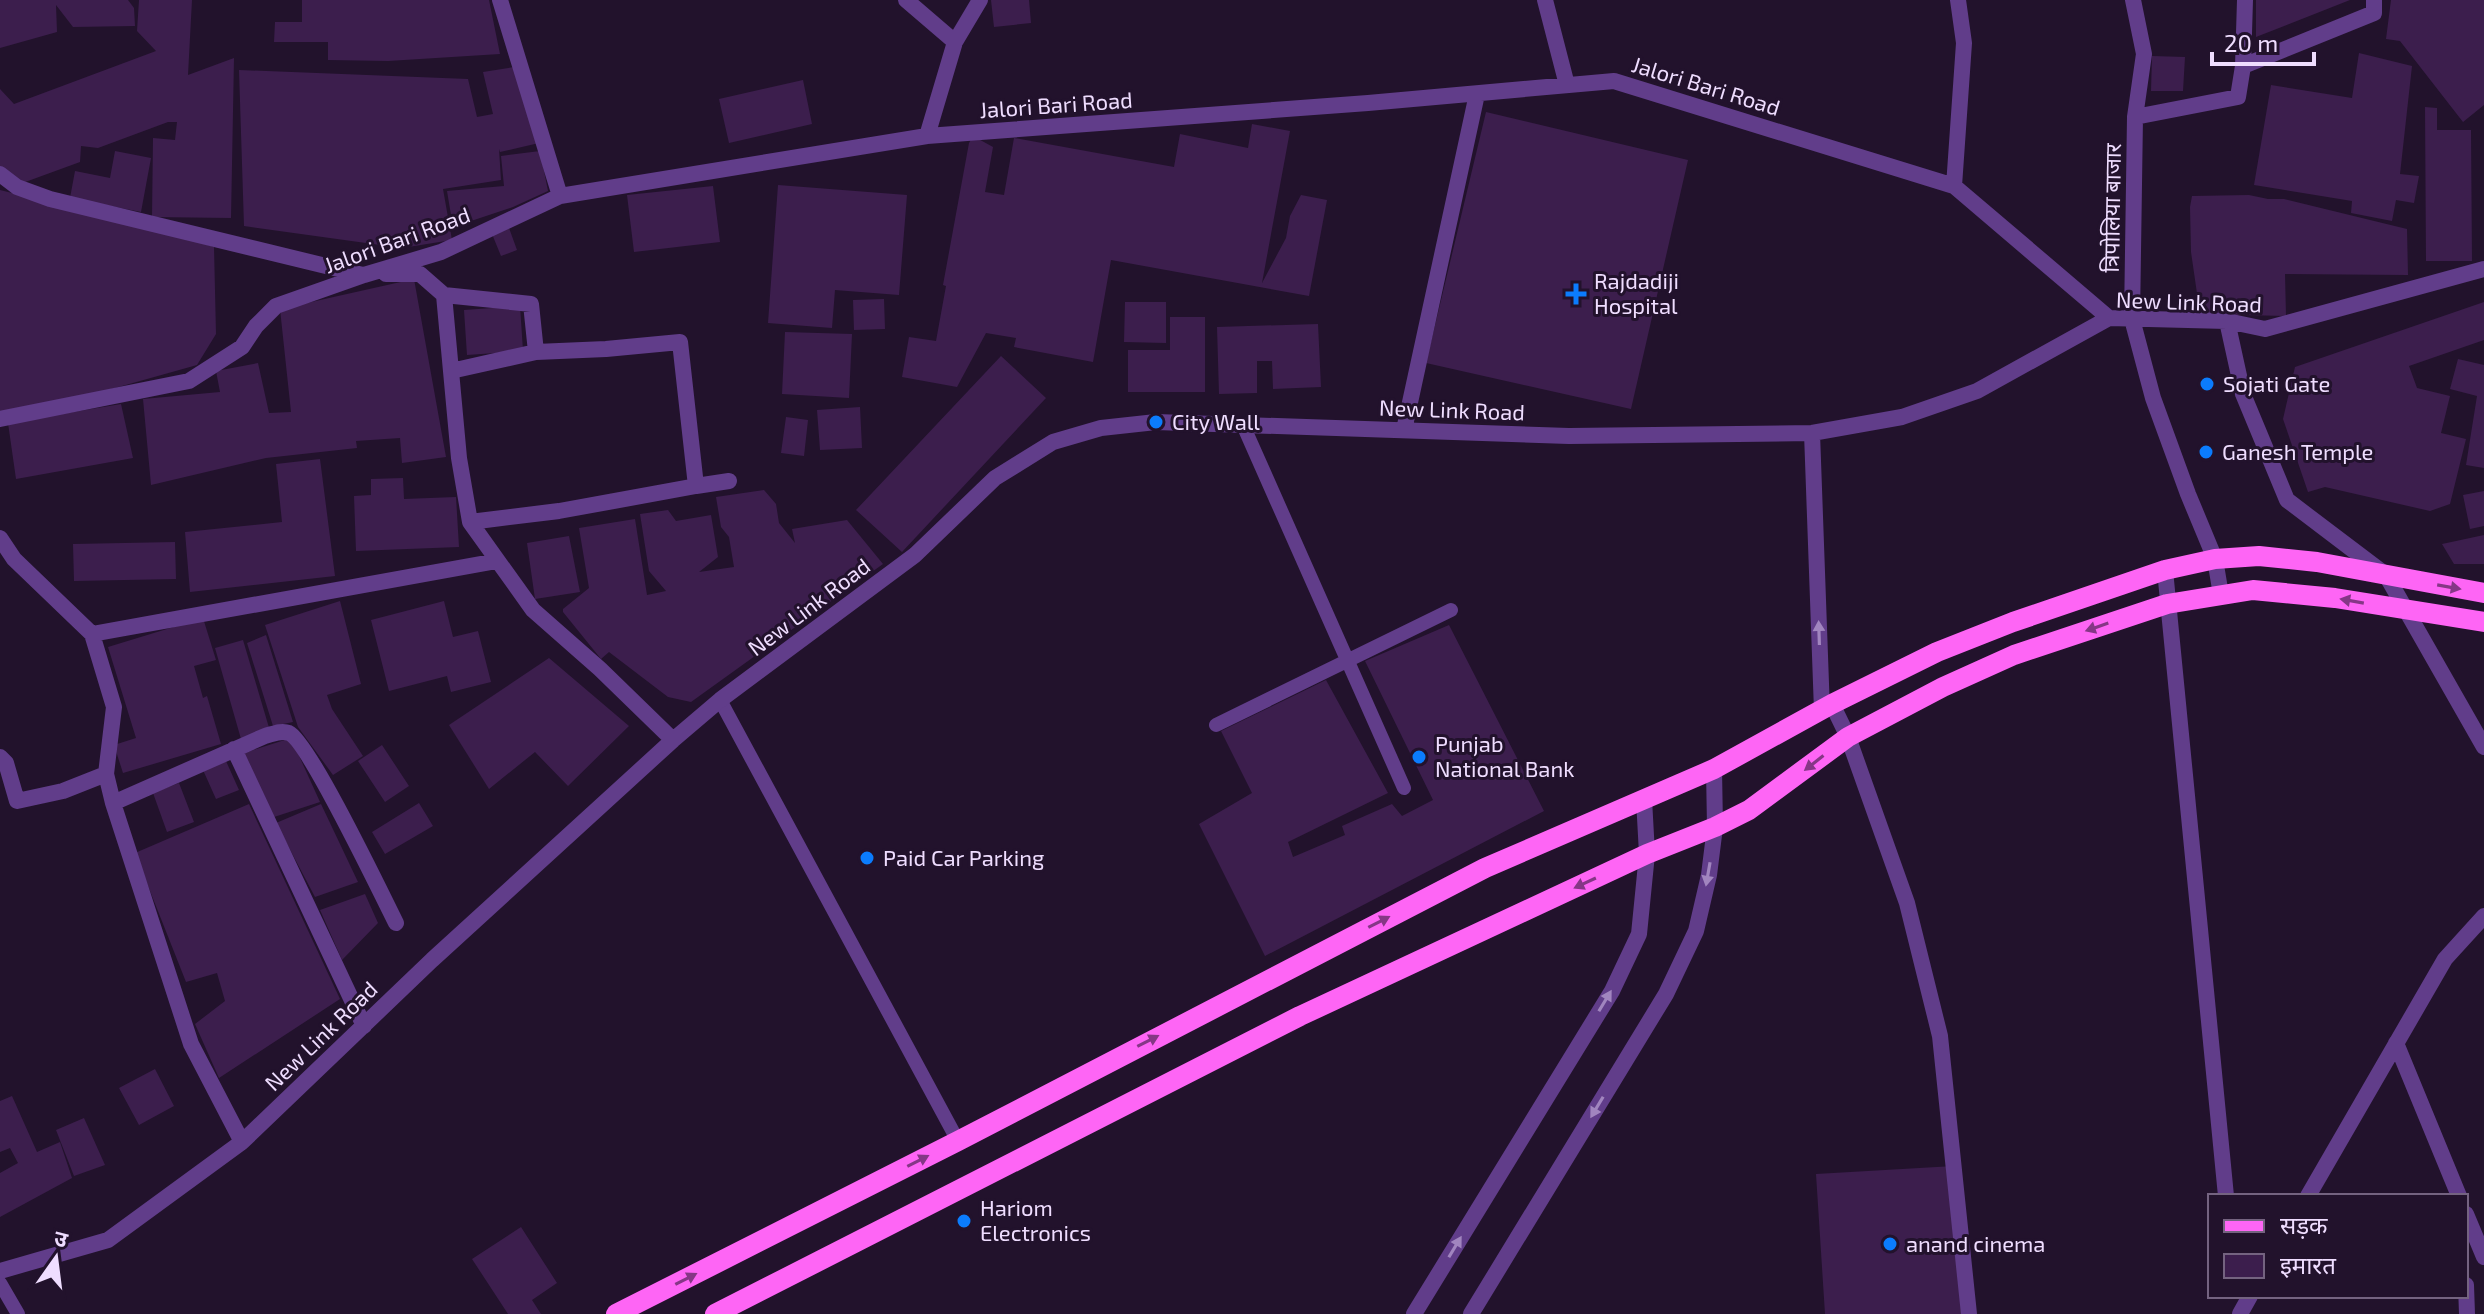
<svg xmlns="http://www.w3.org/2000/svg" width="2484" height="1314" viewBox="0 0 2484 1314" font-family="'Exo 2','Noto Sans Devanagari',sans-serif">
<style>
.building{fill:#3c1e4d}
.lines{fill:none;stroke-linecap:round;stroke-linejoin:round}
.service{stroke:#613d8a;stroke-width:14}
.minor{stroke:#613d8a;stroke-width:16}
.tertiary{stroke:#613d8a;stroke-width:16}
.primary{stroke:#fe65f5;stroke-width:20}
.oneway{fill:#853786}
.oneway2{fill:#a185bf}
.poi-dot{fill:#0b7cfd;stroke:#22122c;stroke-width:3}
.labels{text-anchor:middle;stroke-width:6;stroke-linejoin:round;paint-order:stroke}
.street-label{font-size:22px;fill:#efddff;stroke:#22122c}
.poi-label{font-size:22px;fill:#efddff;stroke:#22122c;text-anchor:start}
</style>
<rect width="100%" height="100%" fill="#22122c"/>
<path class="building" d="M0 0H128L134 8 135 26 73 27 56 5 57 32 0 48Z
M139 0H192L188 75 234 58 231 218 152 217 153 138 175 140 177 122H168L98 148 81 146 80 162 17 185 0 168V89L14 104 156 51 137 31Z
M302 0H489L500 54 388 61 328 60V42H274L275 22H302Z
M991 0H1029L1031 23 994 27Z
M2256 0H2350L2256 37Z
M2391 0H2484V105L2463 122 2400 41 2386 39Z
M2359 53 2412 66 2400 174 2419 176 2414 203 2396 200 2392 221 2351 213 2352 201 2254 185 2271 85 2352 98Z
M2152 56 2185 57 2183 91H2151Z
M514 67 539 143 500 152 499 149 501 180 443 189 452 240 402 248 244 226 239 70 468 79 477 117 493 114 483 72Z
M803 80 812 124 729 143 719 99Z
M2425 107 2437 108V130H2471L2472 261H2426Z
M1486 112 1688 160 1631 409 1426 363Z
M1252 124 1290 131 1262 283 1286 238 1290 216 1301 195 1327 200 1309 296 1111 260 1093 362 1014 347 1016 338 986 333 957 387 902 377 909 337 936 341 946 286 943 285 969 143 973 136 993 147 985 192 1004 195 1014 138 1174 167 1180 134 1248 148Z
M115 151 151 158 141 212 70 198 75 171 110 178Z
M540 151 548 191 513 207 453 227 447 191 504 186 501 156Z
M778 185 907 195 899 295 835 290 832 328 768 323Z
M713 186 720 242 634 252 627 195Z
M0 190 162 230 214 247 216 334 197 365 90 395 0 412Z
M2249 195 2268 199H2284L2407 229 2408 275 2285 274 2286 316 2200 314 2191 252 2190 207 2192 196Z
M509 228 517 250 501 256 492 234Z
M414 279 446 457 402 463 400 438 356 441 357 448 266 458 151 485 143 399 220 392 216 371 258 363 269 413 291 412 280 309Z
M884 299 885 329 854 330 853 300Z
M1125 302H1166V343L1124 342Z
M2484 302V340L2409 366 2417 388 2450 396 2441 433 2466 439 2450 504 2430 511 2325 487 2308 492 2283 419 2295 367Z
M520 306 523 351 467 355 464 310Z
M1170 317H1205V392H1128V350H1170Z
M1318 324 1321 387 1273 389 1272 361H1257V393L1219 394 1217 327Z
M785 332 852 334 849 398 782 394Z
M1001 356 1046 398 902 552 856 510Z
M2458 359 2484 365V468L2466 465 2477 396 2450 389Z
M121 404 133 458 16 479 8 423Z
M860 407 862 448 820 450 817 410Z
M786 417 808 420 804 456 781 453Z
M320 459 335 576 190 592 185 532 282 522 276 464Z
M403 478 404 499 456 497 459 547 356 551 354 496 371 495V479Z
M764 490 776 504 779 523 795 543 792 529 847 520 883 564 691 702 668 697 609 652 601 659 563 612V609L589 588 579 528 635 519 647 595 666 591 649 571 640 514 668 510 676 521 711 515 718 557 699 572 734 567 729 537 721 527 716 497Z
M2484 491V526L2470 529 2463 495Z
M2484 535V564H2454L2442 544Z
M569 536 580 592 535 599 527 543Z
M175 542 176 579 74 581 73 544Z
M340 601 361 684 327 695 332 709 363 756 333 775 298 727 265 625Z
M444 601 453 637 478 631 491 682 451 692 447 676 389 691 371 620Z
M203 618 216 660 194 666 203 698 207 696 221 744 123 773 114 745 136 738 108 647Z
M1449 625 1544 811 1265 956 1199 824 1252 793 1221 731 1326 680 1388 793 1288 842 1293 857 1345 835 1342 826 1392 804 1402 816 1433 800 1365 661Z
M266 635 293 722 273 726 247 643Z
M243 640 270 731 241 739 215 648Z
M549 658 629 726 568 786 535 752 489 789 449 725Z
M291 738 320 802 274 817 241 754Z
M382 745 409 786 385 802 358 761Z
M226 761 239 790 216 799 203 770Z
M179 783 194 822 167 832 153 793Z
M419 803 433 826 385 854 372 832Z
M249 804 340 999 219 1078 195 1024 225 1001 217 973 186 982 135 853Z
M321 804 358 882 315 897 276 823Z
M365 894 378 923 342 960 320 910Z
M155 1069 174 1106 139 1125 119 1088Z
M12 1096 37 1152 60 1142 72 1178 0 1217V1173L18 1163 10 1148 0 1152V1101Z
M84 1118 105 1165 74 1176 56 1130Z
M1954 1166 1963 1314H1825L1816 1174Z
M521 1227 557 1283 532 1300 541 1314H508L472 1259Z"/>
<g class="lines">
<path class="service" d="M1243 425 1404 788
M720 700 958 1141
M1216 725 1451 610
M0 1283 18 1314"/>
<path class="minor" d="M500 0 560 196
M906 0 955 42 927 136
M1545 0 1567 85
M2133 0 2144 54 2135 117 2132 319 2153 398 2188 494 2215 559 2221 595
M955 42 980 0
M2243 66 2374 13V0
M2135 117 2238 97 2243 66 2245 0
M0 174 17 187 50 199 363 275
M1954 186 1964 43 1958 0
M386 274H420L444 295 531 304 536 352 451 371
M444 295 459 458 470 522 533 610 600 669 673 740
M2227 321 2243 394 2287 500 2386 575 2484 747
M536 352 606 349 680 342 696 486 729 481
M0 419 189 381 242 347 256 326 276 306 364 275 441 252 560 196 927 136 1368 103 1614 81 1954 186 2109 318
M1404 430 1477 94
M1812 433 1822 711
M470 522 559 511 696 486
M0 538 14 559 92 634 114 707 106 774 113 803 191 1044 242 1142
M2165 570 2226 1196
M92 634 497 561
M1832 704 1848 737 1907 903 1940 1036 1969 1314
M234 749 364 1026
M0 757 6 763 17 801 63 791 106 774
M113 803 265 736C273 734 281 730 289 733 308 741 382 895 396 923
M2396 1043 2459 1196
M2308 1196 2445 959 2484 916
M2466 1214 2484 1257
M0 1271 108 1240 242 1142 432 960 673 740 720 700 915 555 995 478 1053 442 1101 428 1156 422 1569 436 1812 433 1902 417 1977 391 2109 318 2227 321 2265 329 2484 269
M2466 1285 2467 1314
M2240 1314 2250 1296"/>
<path class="tertiary" d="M1414 1314 1612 991 1639 934 1647 854 1644 799
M1471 1314 1666 994 1696 931 1709 875 1715 827 1714 769"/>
<path class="primary" d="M616 1314 958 1141 1485 868 1714 769 1832 704 1937 652 2013 622 2165 570 2215 559 2259 556 2317 562 2484 593
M715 1314 1300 1016 1647 854 1715 827 1749 810 1848 737 1943 687 2014 655 2167 604 2253 590 2335 598 2484 622"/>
</g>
<defs><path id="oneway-solid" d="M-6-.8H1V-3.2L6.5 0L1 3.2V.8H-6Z" transform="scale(2)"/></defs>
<g class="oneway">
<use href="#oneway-solid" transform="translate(2449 587) rotate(10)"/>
<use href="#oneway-solid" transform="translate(2352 601) rotate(-170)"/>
<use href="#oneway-solid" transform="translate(2097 627) rotate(161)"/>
<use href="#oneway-solid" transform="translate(1814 763) rotate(142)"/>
<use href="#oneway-solid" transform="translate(1585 883) rotate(155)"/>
<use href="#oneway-solid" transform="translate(1379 922) rotate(-27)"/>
<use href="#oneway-solid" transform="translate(1148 1041) rotate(-27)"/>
<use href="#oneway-solid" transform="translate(918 1161) rotate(-27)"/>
<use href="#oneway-solid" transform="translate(686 1279) rotate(-27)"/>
</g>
<g class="oneway2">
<use href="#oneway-solid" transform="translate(1819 633) rotate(-92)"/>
<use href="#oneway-solid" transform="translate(1708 874) rotate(100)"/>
<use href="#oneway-solid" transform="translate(1605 1001) rotate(-59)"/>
<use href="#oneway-solid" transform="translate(1597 1107) rotate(121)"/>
<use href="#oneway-solid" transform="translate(1455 1247) rotate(-59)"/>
</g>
<g class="poi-dot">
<path d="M1572 282h8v8h8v8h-8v8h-8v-8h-8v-8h8z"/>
<circle cx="2207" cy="384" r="8"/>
<circle cx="1156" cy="422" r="8"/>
<circle cx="2206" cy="452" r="8"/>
<circle cx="1419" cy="757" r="8"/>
<circle cx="867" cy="858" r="8"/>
<circle cx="964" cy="1221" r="8"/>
<circle cx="1890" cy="1244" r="8"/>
</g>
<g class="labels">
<g class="street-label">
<text transform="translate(1706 86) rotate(17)" y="8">Jalori Bari Road</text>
<text transform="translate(1056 105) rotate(-4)" y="8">Jalori Bari Road</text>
<text transform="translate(2112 208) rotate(-89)" y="8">त्रिपोलिया बाजार</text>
<text transform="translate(397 240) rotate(-20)" y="8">Jalori Bari Road</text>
<text transform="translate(2189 302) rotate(2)" y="8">New Link Road</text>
<text transform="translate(1452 410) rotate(2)" y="8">New Link Road</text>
<text transform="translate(809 607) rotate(-37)" y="8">New Link Road</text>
<text transform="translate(321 1036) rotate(-44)" y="8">New Link Road</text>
</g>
<g class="poi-label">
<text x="1594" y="289">Rajdadiji<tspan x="1594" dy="25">Hospital</tspan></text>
<text x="2223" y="392">Sojati Gate</text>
<text x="1172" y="430">City Wall</text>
<text x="2222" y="460">Ganesh Temple</text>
<text x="1435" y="752">Punjab<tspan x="1435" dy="25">National Bank</tspan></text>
<text x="883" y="866">Paid Car Parking</text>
<text x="980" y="1216">Hariom<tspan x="980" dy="25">Electronics</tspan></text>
<text x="1906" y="1252">anand cinema</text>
</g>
</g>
<rect x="2208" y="1194" width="260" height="104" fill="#22122c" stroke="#746380" stroke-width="2"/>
<rect x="2224" y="1220" width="40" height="12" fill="#fe65f5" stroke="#746380" stroke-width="2"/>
<text x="2280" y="1234" font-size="24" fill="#efddff">सड़क</text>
<rect x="2224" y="1254" width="40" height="24" fill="#3c1e4d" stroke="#746380" stroke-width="2"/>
<text x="2280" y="1274" font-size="24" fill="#efddff">इमारत</text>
<g transform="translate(56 1258) rotate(14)" stroke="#22122c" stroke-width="6" paint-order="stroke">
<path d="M0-6L14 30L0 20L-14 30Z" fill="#efddff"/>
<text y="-12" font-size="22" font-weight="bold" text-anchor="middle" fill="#efddff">उ</text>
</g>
<path d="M2212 52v12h102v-12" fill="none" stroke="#efddff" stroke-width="4"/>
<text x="2224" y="52" font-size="24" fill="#efddff" stroke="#22122c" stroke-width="6" paint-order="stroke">20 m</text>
</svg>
